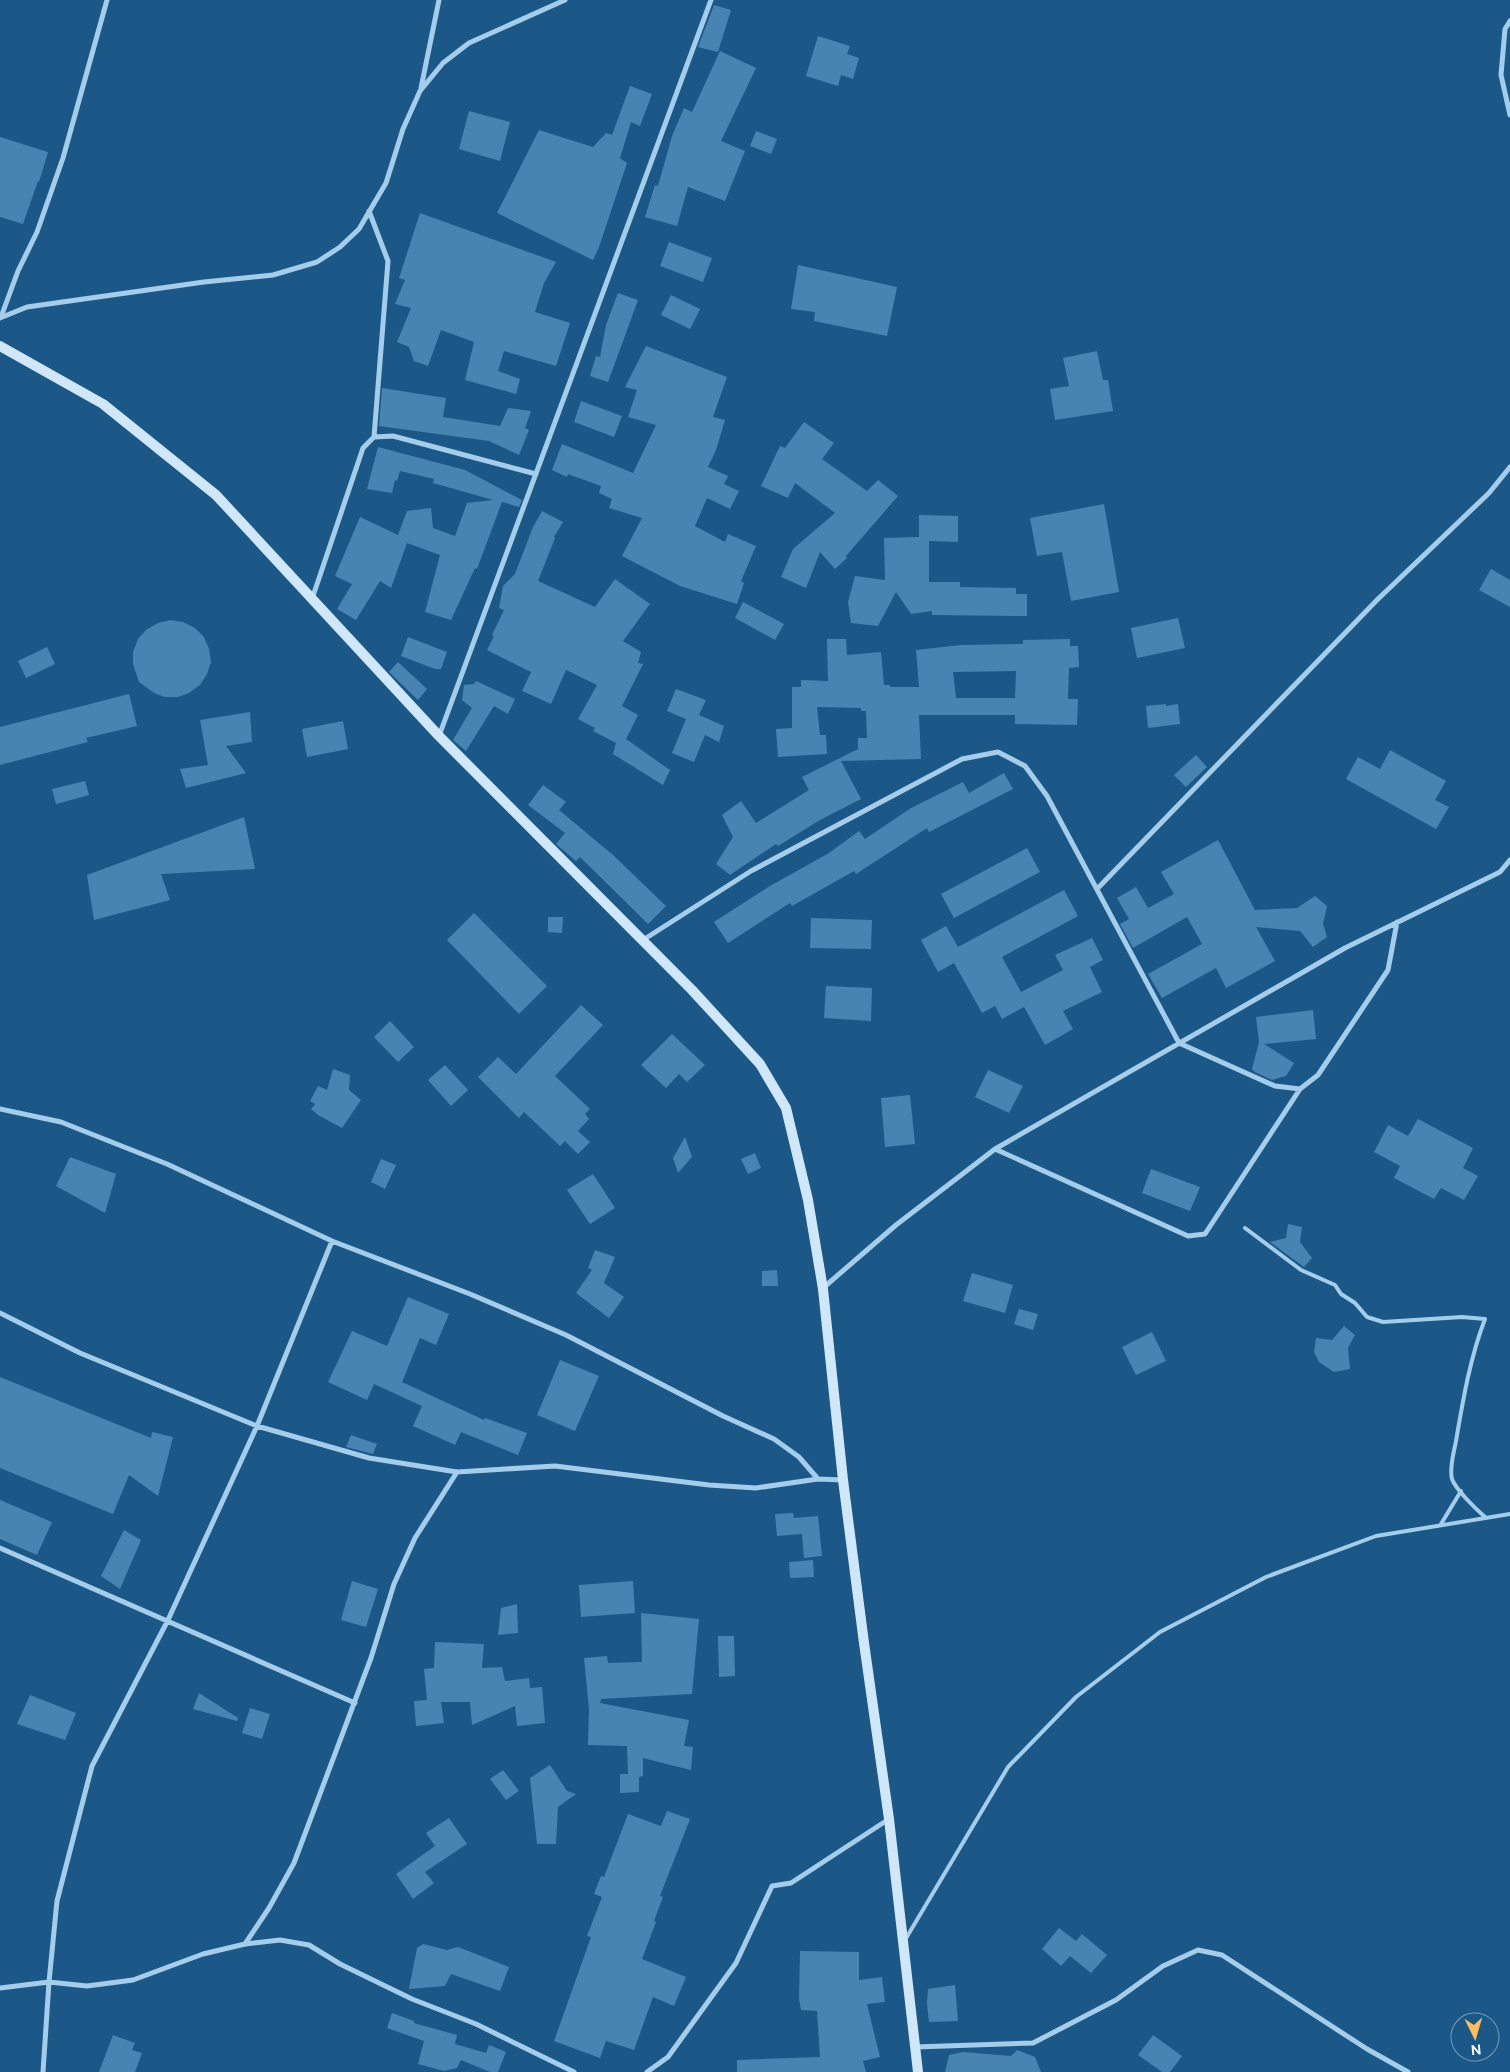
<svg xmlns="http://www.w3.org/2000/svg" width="1510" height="2072" viewBox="0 0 1510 2072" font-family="'DM Sans',sans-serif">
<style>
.building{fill:#4884b2;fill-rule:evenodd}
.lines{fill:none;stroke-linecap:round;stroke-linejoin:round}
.lane{stroke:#a4cdec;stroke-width:4}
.street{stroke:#a4cdec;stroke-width:5}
.secondary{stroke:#d0e7f9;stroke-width:10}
</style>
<rect width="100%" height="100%" fill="#1b5888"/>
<path class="building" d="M714 5 731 10 718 52 698 47Z
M818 36 850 46 847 54 859 58 853 79 841 75 838 86 806 76Z
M720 51 756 68 721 141 745 151 725 201 688 187 677 226 645 217 655 185 658 186 672 136 684 108 692 112Z
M630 86 652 94 640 126 631 122 620 158 627 163 599 247 593 260 497 213 539 130 593 147 606 133 612 135Z
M469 111 510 122 500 161 459 149Z
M756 131 777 139 771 154 750 146Z
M0 137 48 152 39 182 38 181 23 224 0 217Z
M420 213 556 262 544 283 535 312 570 323 556 366 504 351 498 371 520 379 516 394 465 380 474 342 441 330 428 366 414 361 409 347 397 342 411 308 395 304 405 280 399 278Z
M669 242 712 258 703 282 660 266Z
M798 265 897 287 887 336 814 321 815 312 791 309Z
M618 293 638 300 608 382 590 376 596 356 600 357 606 325Z
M671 295 700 309 690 329 661 315Z
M646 346 727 377 713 417 725 420 716 450 708 467 728 476 724 484 739 491 730 509 707 498 695 526 725 542 728 534 756 546 741 581 744 583 737 604 680 586 622 556 642 518 609 508 612 499 599 493 601 486 568 474 567 477 552 470 562 444 633 473 656 425 628 417 637 390 625 387Z
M1097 351 1103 380H1108L1113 411 1055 420 1050 389 1069 386 1063 358Z
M382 388 446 398 443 417 500 426 508 408 531 411 525 428 529 430 519 455 489 441 379 426Z
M581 401 622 416 614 437 574 422Z
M804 422 834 443 822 459 867 491 878 480 898 496 846 556 847 558 835 569 820 552 806 588 781 577 793 549 835 513 795 483 788 498 761 486 780 446 785 448Z
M378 447 465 470 522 500 519 507 502 502 477 569 475 568 451 620 425 612 440 555 407 543 391 588 380 581 356 620 337 609 352 584 335 576 360 517 398 535 407 511 431 508 433 528 455 536 467 503 493 500 433 483 434 479 400 471 397 481 395 480 392 493 367 489Z
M1104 504 1119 592 1071 601 1062 552 1037 556 1030 518Z
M542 511 563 522 554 537 555 538 538 581 595 607 615 579 650 604 623 641 641 652 638 663 643 664 622 706 638 715 626 739 670 770 663 785 613 754 616 743 593 731 595 728 578 719 597 685 566 670 551 704 522 691 531 672 487 650 494 636 492 635 504 610 499 608 503 586 515 574 533 527Z
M919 515 958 516V542L929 541V582H960V587L1016 588V594H1027V616L932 615V611L911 614 896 592 878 626 851 623 848 602 855 576 885 580 884 538 919 537Z
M1491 569 1510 580V607L1479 590Z
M743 602 784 624 775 640 735 618Z
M1178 618 1185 648 1137 658 1131 628Z
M170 620 183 622 195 628 204 637 209 649 211 662 207 674 200 685 189 693 178 697H165L154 693 139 682 133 664V652L138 639 146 630 158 623Z
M408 637 447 652 441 669H435L401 656Z
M827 639H846L847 655 881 652 884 685H890V687H919L916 650 961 645 1023 644V640L1070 639V646H1078L1079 667 1069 668 1068 699H1078L1077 725 1015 724V715H919L921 759 841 761 861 799 820 820 778 846 776 844 730 875 716 864 733 837 722 815 741 801 756 823 809 790 802 777 858 749V738H867L866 711H861V708L817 707 820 735H826L827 754 778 757 776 729 792 728V687H801V680L828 681ZM1016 671 1015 698H956L953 672Z
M47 647 55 664 26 678 18 661Z
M398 662 427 689 418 700 389 672Z
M476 681 515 699 508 714 494 706 466 751 453 740 472 708 462 700 464 685 474 684Z
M676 689 706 700 699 715 724 726 719 742 705 735 694 762 672 753 686 719 667 711Z
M129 694 137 726 86 738 88 742 0 765V727Z
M1166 704V706L1178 704 1180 724 1148 728 1146 706Z
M250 712 252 742 226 746 246 773 186 788 180 769 208 765 200 720Z
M343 721 348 749 307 757 302 729Z
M1390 750 1446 781 1435 800 1449 807 1436 829 1346 779 1358 757 1380 769Z
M1196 755 1207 767 1186 787 1174 775Z
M1004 773 1013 789 929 832 927 828 856 874 854 871 792 906 790 903 728 943 714 922 770 886 829 853 859 831 865 839 911 808 963 782 969 793Z
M85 781 89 795 56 804 52 789Z
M543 785 566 802 559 810 613 855 666 906 648 924 580 857 576 861 556 844 565 833 528 805Z
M244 817 255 869 161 874 170 900 94 920 87 875Z
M1218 840 1255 910 1297 908 1315 896 1327 906 1323 924 1327 937 1313 947 1300 931 1256 927 1275 961 1226 988 1216 968 1162 998 1148 974 1202 944 1187 917 1133 948 1120 924 1129 919 1117 898 1136 887 1148 908 1174 894 1161 872Z
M1027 848 1040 872 954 918 941 894Z
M1064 890 1078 916 1002 957 1021 992 1063 970 1055 955 1092 938 1103 960 1090 967 1102 992 1063 1011 1073 1029 1045 1045 1024 1007 1002 1019 995 1006 982 1013 954 963 938 972 921 940 946 926 958 947Z
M474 913 547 986 519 1014 447 940Z
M548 917H563L562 933 548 932Z
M811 918 872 920 871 949 810 948Z
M826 986 872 988 871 1021 824 1018Z
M581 1005 603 1025 555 1076 590 1109 585 1114 589 1119 578 1131 590 1142 578 1154 565 1141 560 1146 524 1112 519 1118 478 1077 498 1057 516 1074Z
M1313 1010 1316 1039 1264 1044 1294 1063 1286 1076 1272 1080 1255 1072 1252 1069 1259 1042 1256 1017Z
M390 1021 414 1047 398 1062 374 1037Z
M672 1034 705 1065 687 1082 679 1074 666 1088 641 1065Z
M445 1065 468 1090 451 1106 428 1080Z
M333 1069 350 1075 349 1090 361 1100 342 1128 318 1115 311 1109 315 1104 310 1101 318 1086 327 1090Z
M988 1070 1023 1086 1009 1113 975 1097Z
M910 1095 915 1144 885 1147 881 1098Z
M1418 1119 1473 1148 1463 1168 1478 1176 1464 1200 1441 1188 1434 1199 1394 1178 1400 1166 1374 1152 1388 1125 1408 1136Z
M685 1137 692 1157 678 1173 673 1158Z
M755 1153 761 1168 748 1174 741 1159Z
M70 1157 116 1174 105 1213 56 1186Z
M381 1159 396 1165 385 1189 371 1182Z
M1151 1169 1200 1187 1190 1211 1142 1193Z
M593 1174 615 1208 590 1224 567 1190Z
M1288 1224 1302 1227 1300 1242 1312 1258 1304 1267 1270 1242 1286 1238Z
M595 1250 615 1257 604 1283 624 1297 609 1318 576 1293 592 1270 588 1268Z
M777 1270 778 1286H762V1271Z
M972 1273 1013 1285 1005 1313 963 1301Z
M408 1297 449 1314 436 1345 420 1338 402 1382 484 1420 485 1418 527 1433 518 1455 461 1432 455 1445 413 1426 422 1406 374 1384 367 1400 328 1382 352 1331 387 1346Z
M1019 1309 1038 1314 1033 1330 1014 1324Z
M1344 1326 1355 1335 1348 1348 1350 1369 1334 1372 1319 1362 1314 1352 1316 1338 1332 1340Z
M1152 1332 1166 1361 1136 1375 1122 1347Z
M560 1360 599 1376 575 1431 537 1415Z
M0 1377 151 1438 152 1432 173 1437 158 1496 129 1475 113 1514 0 1468Z
M351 1435 377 1444 373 1454 346 1447Z
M0 1500 52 1522 37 1555 0 1539Z
M793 1513 794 1518 818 1516 822 1556 804 1558 802 1534 777 1536 775 1514Z
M124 1530 141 1540 120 1589 101 1576Z
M813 1560 814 1577 790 1578 789 1562Z
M352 1581 378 1589 366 1627 341 1620Z
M633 1581 635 1613 581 1617 579 1585Z
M517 1604 518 1633 498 1635 501 1608Z
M641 1613 699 1619 692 1694 601 1699 600 1703 689 1720 684 1746 693 1747 691 1770 643 1758V1776L639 1777V1792L620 1793V1774H628L627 1746 588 1745 589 1709 584 1658 607 1656 608 1663 642 1662Z
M718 1636H734L735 1676 719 1677Z
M435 1642 484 1644 482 1668 502 1667 505 1681 529 1678 530 1688 542 1687 545 1723 517 1726 515 1706 472 1725 470 1702H441L444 1723 416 1726 414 1701 427 1700 424 1669 434 1668Z
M199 1693 238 1718 237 1721 193 1709Z
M30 1695 76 1713 65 1740 17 1724Z
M250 1708 270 1714 262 1739 242 1733Z
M550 1765 567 1791 576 1794 558 1807 556 1844H537L530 1778Z
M503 1770 519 1791 506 1800 490 1779Z
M667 1811 690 1819 660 1896 663 1897 654 1921 656 1922 642 1959 686 1977 674 2006 653 1997 634 2050 606 2041 600 2058 554 2041 591 1937 587 1936 602 1897 594 1894 601 1876 604 1877 628 1814 661 1826Z
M449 1818 467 1844 425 1872 434 1883 413 1899 396 1874 435 1846 426 1833Z
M1059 1928 1076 1941 1082 1934 1107 1955 1091 1973 1070 1956 1061 1966 1042 1949Z
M423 1944 447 1950 458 1947 509 1967 500 1991 451 1974 445 1986 409 1989 417 1948Z
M800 1951 859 1952V1980L882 1977 885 2002 867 2004 880 2057 863 2061 866 2072H737V2060L820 2057 817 2011 801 2010 799 1999Z
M955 1985 958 2021 929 2022 927 2004 928 1989Z
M392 2013 414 2021V2023L457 2035 455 2044 486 2053 489 2045 506 2052 498 2072H490L461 2060 457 2068 444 2071 418 2064 424 2041 387 2028Z
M113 2035 135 2043 132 2050 142 2053 135 2072H99Z
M1153 2035 1182 2056 1170 2072H1162L1138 2055Z
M1017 2050 1035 2057 1041 2072H945L949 2055 963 2052 1011 2056Z"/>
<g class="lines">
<path class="lane" d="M1245 1228 1301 1270 1335 1285 1341 1294 1355 1303 1367 1317 1383 1322 1462 1317 1485 1319C1470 1358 1463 1400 1456 1441 1454 1452 1449 1468 1452 1479 1456 1490 1477 1510 1485 1517
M1441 1524 1461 1491
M905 1940 1008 1767 1076 1697 1160 1632 1266 1577 1376 1536 1510 1514"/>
<path class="street" d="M1510 21 1505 29 1501 75 1510 115
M421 88 439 0
M369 211 388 261 374 437
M1 317 18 271 37 232 63 158 107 0
M0 318 27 307 204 282 273 275 317 262 340 247 359 229 386 183 403 129 420 91 443 63 469 43 565 0
M312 599 363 448 374 437 393 436 536 474
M439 736 711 0
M1097 889 1377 600 1489 493 1510 467
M643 940 751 871 962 759 998 752 1025 766 1047 796 1179 1043 1275 1086 1300 1089 1318 1075 1388 970 1397 922
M0 1109 61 1122 167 1164 332 1241 470 1294 566 1335 723 1416 774 1439 799 1457 818 1479
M995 1149 1188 1236 1205 1234 1300 1089
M823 1288 896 1225 995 1149 1345 948 1500 872 1510 860
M0 1313 80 1353 257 1426 369 1458 457 1472 555 1466 709 1485 756 1488 818 1479 843 1480
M0 1548 355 1703
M245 1944 269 1908 294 1863 371 1658 394 1584 415 1538 457 1472
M0 1988 49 1982 87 1986 133 1980 203 1954 245 1944 280 1940 309 1945 340 1964 412 1999 476 2024 574 2072
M915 2047 1033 2043 1116 2000 1163 1966 1198 1950 1222 1955 1367 2049 1408 2072
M43 2072 49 1982 57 1901 92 1766 168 1620 257 1426 332 1241
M647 2072 668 2057 736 1963 772 1886 791 1883 889 1819"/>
<path class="secondary" d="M0 346 103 404 216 495 439 736 692 990 760 1064 786 1108 808 1200 823 1289 843 1480 864 1643 889 1819 918 2072"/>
</g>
<g transform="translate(1475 2037) rotate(175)"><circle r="24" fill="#1b5888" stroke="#769bb8"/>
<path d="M0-4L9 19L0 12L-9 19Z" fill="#febd60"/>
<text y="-8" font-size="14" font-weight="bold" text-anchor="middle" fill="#ffffff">N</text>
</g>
</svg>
